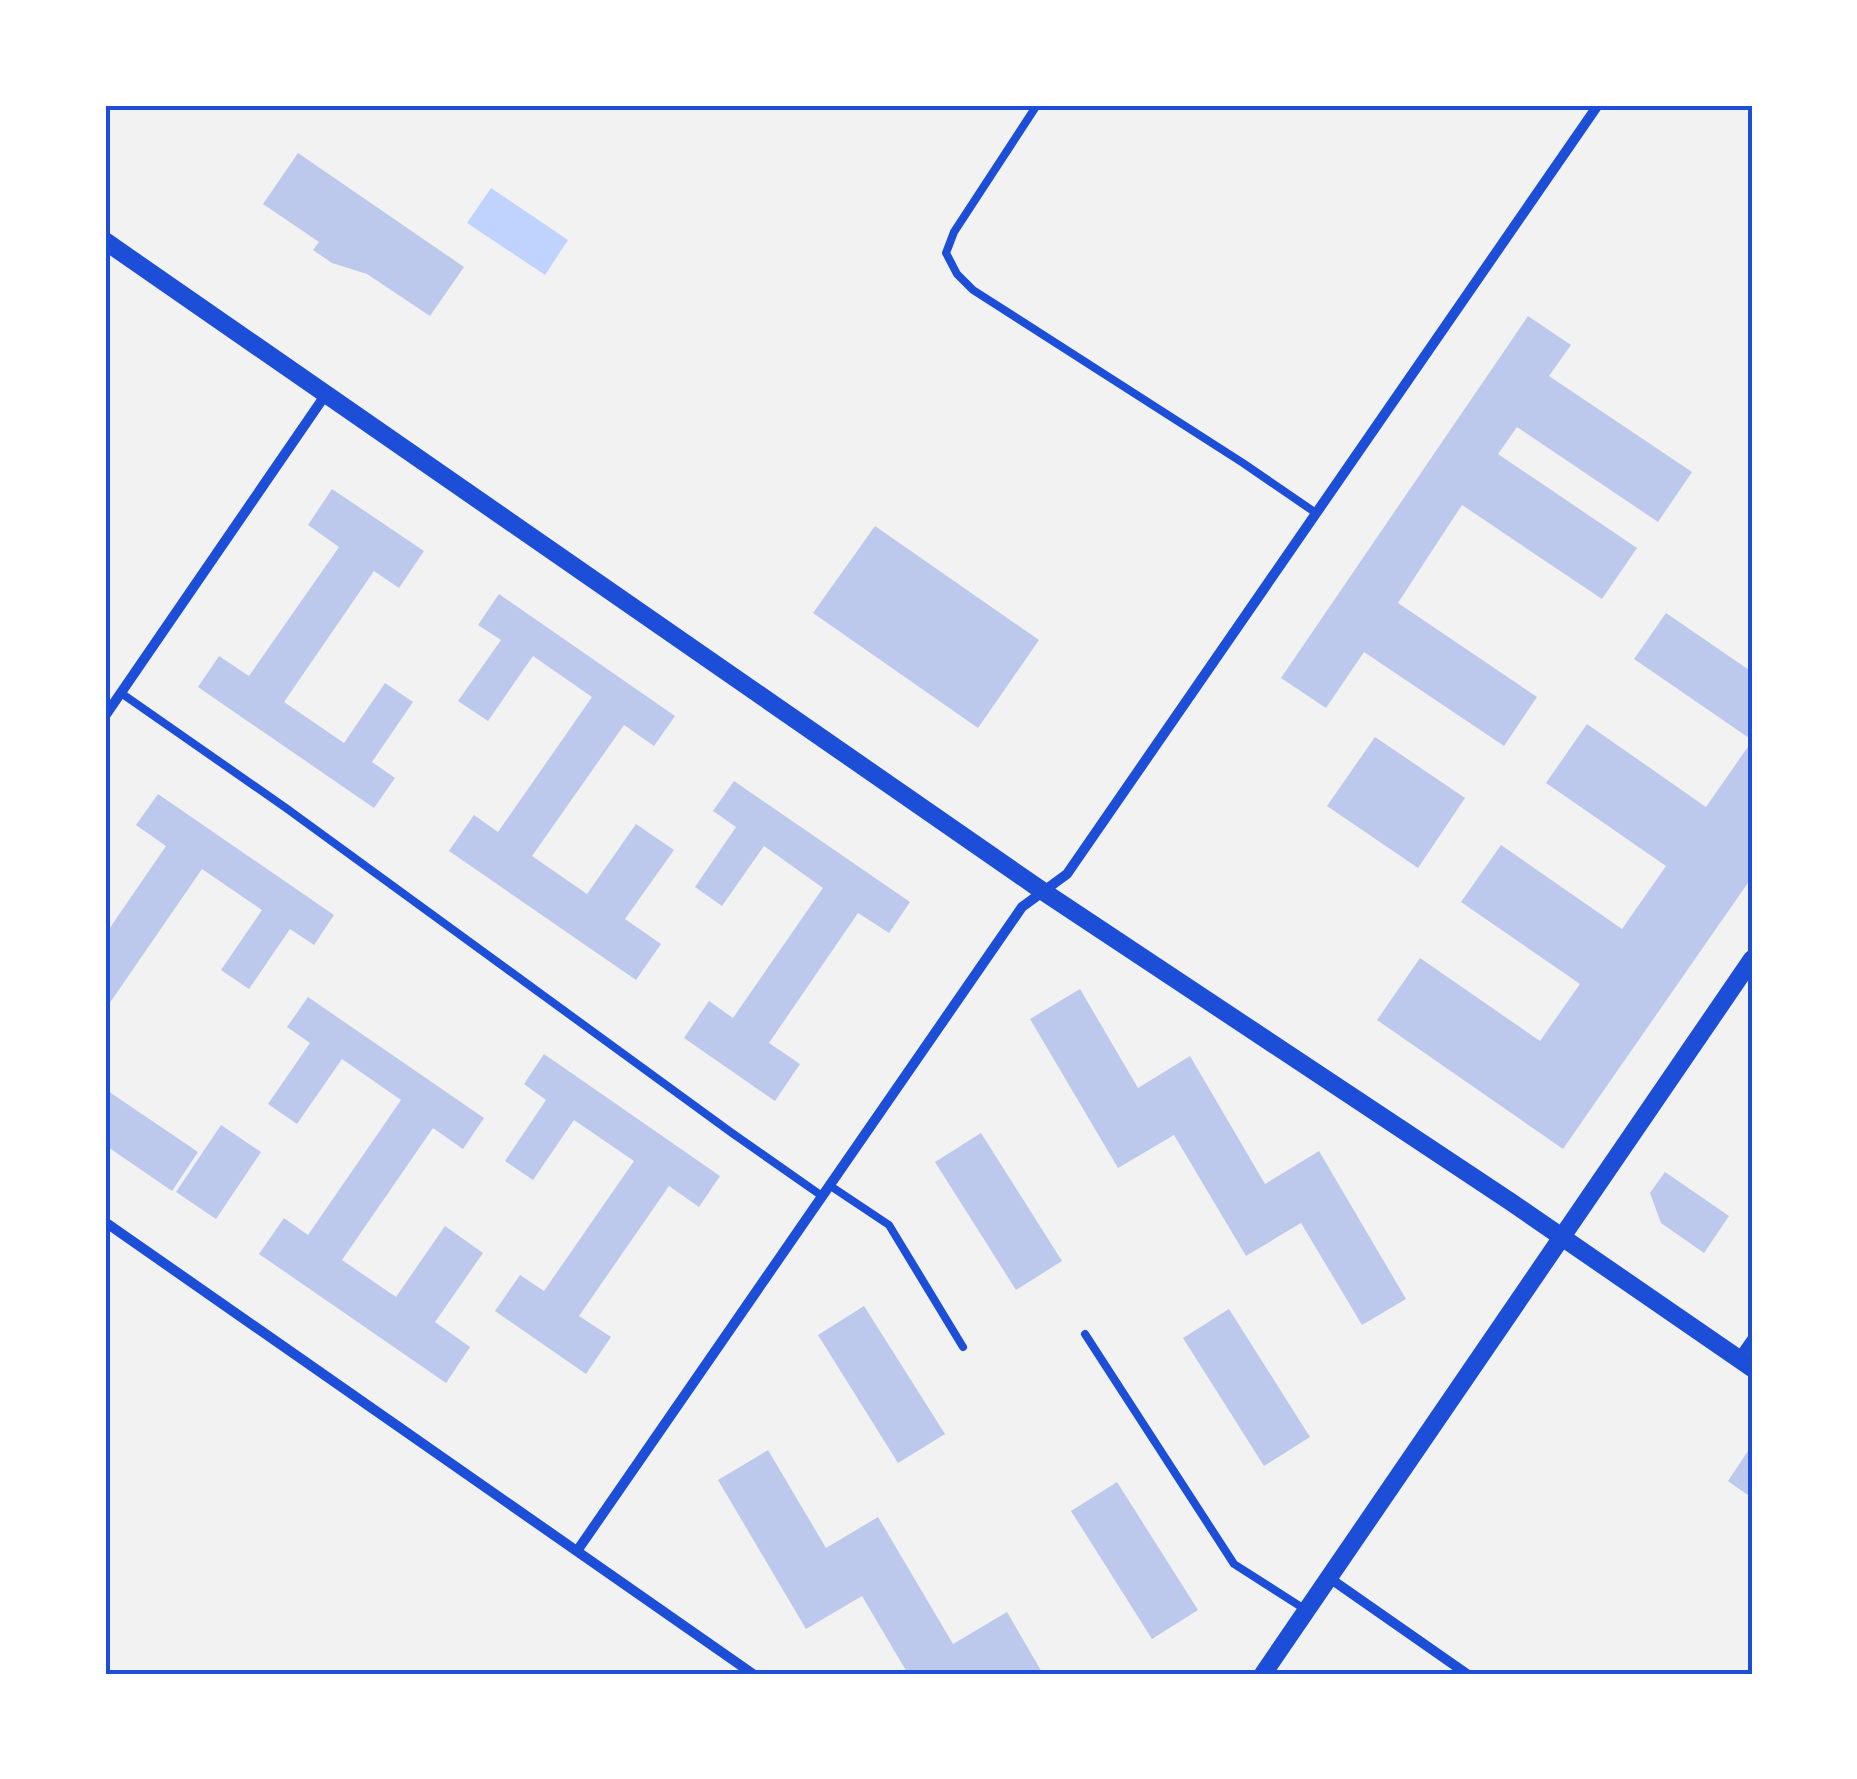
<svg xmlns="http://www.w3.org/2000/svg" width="1857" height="1779" viewBox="0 0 1857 1779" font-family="'IBM Plex Sans',sans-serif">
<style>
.water{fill:#bfd3fe}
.building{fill:#bdc9ec}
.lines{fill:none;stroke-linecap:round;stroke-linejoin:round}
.service{stroke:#1d4ed8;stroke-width:8}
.minor{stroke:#1d4ed8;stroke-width:10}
.tertiary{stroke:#1d4ed8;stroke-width:18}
.neatline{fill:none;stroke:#1d4ed8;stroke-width:4}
</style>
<rect width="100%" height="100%" fill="#f2f2f2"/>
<path class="water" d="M491 188 568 240 545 275 467 223Z"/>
<path class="building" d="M298 153 464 267 430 316 367 274 332 263 313 250 319 242 263 204Z
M1528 316 1571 345 1549 376 1692 472 1658 522 1517 427 1498 454 1637 548 1602 599 1462 505 1439 540 1398 603 1537 697 1504 746 1364 652 1326 708 1281 678Z
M332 489 424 551 399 588 374 571 284 702 344 743 385 683 413 702 372 762 395 778 374 808 198 687 219 656 249 676 339 547 308 525Z
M875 526 1039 640 978 728 813 613Z
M499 594 675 716 654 746 624 725 532 856 587 894 636 824 674 850 625 919 661 944 636 980 449 851 474 815 498 832 592 697 533 656 488 721 458 701 501 640 478 625Z
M1666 613 1752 672V740L1634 659Z
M1587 724 1706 807 1752 741V877L1563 1149 1377 1020 1420 958 1540 1041 1580 984 1461 902 1501 845 1622 929 1666 866 1546 783Z
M1375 737 1465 798 1418 868 1327 806Z
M734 781 910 902 889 933 858 913 769 1043 800 1064 775 1101 684 1038 709 1001 733 1018 823 888 764 846 722 906 695 887 736 827 713 811Z
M158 794 334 915 314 945 290 929 249 989 221 970 262 910 202 869 105 1010V935L166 846 136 825Z
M1080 989 1138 1088 1190 1056 1265 1184 1319 1151 1406 1299 1362 1325 1301 1223 1246 1256 1174 1135 1118 1168 1030 1019Z
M308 997 484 1118 463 1149 433 1128 342 1260 396 1297 445 1226 483 1253 435 1322 470 1347 446 1383 259 1254 284 1218 308 1235 401 1100 342 1059 297 1124 268 1104 310 1043 287 1027Z
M544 1054 720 1176 699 1207 669 1186 579 1316 611 1337 586 1374 495 1311 520 1275 544 1291 634 1161 574 1120 533 1180 505 1161 546 1100 524 1084Z
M105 1089 198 1152 172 1191 105 1145Z
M221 1125 261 1152 216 1219 176 1192Z
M981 1133 1062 1261 1016 1290 935 1162Z
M1665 1172 1729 1216 1704 1253 1661 1223 1650 1193Z
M864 1306 945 1434 898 1463 818 1335Z
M1229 1309 1310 1437 1264 1466 1183 1338Z
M768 1450 826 1548 878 1517 953 1644 1007 1612 1043 1674H908L862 1596 806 1629 718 1480Z
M1748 1451 1752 1453V1498L1728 1481Z
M1117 1482 1198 1610 1152 1639 1071 1511Z"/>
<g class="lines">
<path class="service" d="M1037 105 954 232 946 253 957 274 973 290 1243 463 1316 513
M121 693 286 808 732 1133 822 1196
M829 1185 889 1225 963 1347
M1085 1334 1234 1564 1306 1610"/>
<path class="minor" d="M105 716 326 394
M105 1222 753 1674
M1738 1359 1752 1339
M577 1551 1022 907 1067 874 1598 105
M1328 1577 1467 1674"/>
<path class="tertiary" d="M105 241 1044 892 1511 1202 1752 1368
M1263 1674 1752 959"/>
</g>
<rect width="1857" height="1779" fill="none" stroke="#ffffff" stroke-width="215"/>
<rect x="108" y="108" width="1642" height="1564" class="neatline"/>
</svg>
